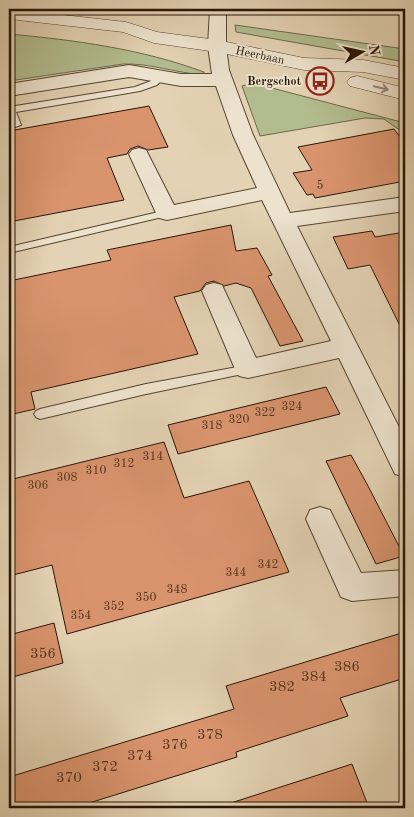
<svg xmlns="http://www.w3.org/2000/svg" width="414" height="817" viewBox="0 0 414 817" font-family="'Old Standard TT',serif">
<style>
.green{fill:#b2bc8e;stroke:#6d694a}
.building{fill:#d9946e;stroke:#281606}
.lines{fill:none;stroke-linecap:round;stroke-linejoin:round}
.service-casing{stroke:#574531;stroke-width:2}
.minor-casing{stroke:#574531;stroke-width:2}
.tertiary-casing{stroke:#574531;stroke-width:1}
.service{fill:#ede2ce;fill-rule:evenodd}
.minor{fill:#ede2ce;fill-rule:evenodd}
.tertiary{fill:#ede2ce;fill-rule:evenodd}
.oneway{stroke:#948674}
.labels{text-anchor:middle;stroke-width:4;stroke-linejoin:round;paint-order:stroke}
.far-street-label{font-size:12px;fill:#281606;stroke:#ede2ce}
.far-poi-label{font-size:12px;font-weight:bold;fill:#281606;stroke:#ede2ce;text-anchor:end}
.number-label{font-size:12px;fill:#543620}
.near-number-label{font-size:15px;fill:#543620}
</style>
<rect width="100%" height="100%" fill="#e3d2b3"/>
<filter id="stains"><feTurbulence type="fractalNoise" baseFrequency=".004" numOctaves="4"/><feColorMatrix values="0 0 0 0 .2 0 0 0 0 .09 0 0 0 0 .02 0 0 0 .5 -.17"/></filter>
<radialGradient id="worn" r=".72"><stop offset=".6" stop-color="#630" stop-opacity="0"/><stop offset="1" stop-color="#630" stop-opacity=".3"/></radialGradient>
<path class="green" d="M235 25 405 49V62L236 32Z
M9 34C75 40 142 49 204 72V75C176 73 150 63 123 64L9 81Z
M253 83 405 123V134L384 119 365 118 260 136 242 86Z"/>
<path class="building" d="M149 106 168 147 148 150 138 146 130 149 127 154 107 158 124 200 9 222V131Z
M394 129 405 144V181L315 198 313 194 307 195 293 173 312 170 298 147Z
M231 225 236 251 257 248 272 275 268 276 303 341 280 346 251 288 236 283 224 286 214 281 206 283 200 291 174 297 198 354 31 392 35 409 9 415V281L111 260 107 250Z
M372 231 375 237 405 232V336L370 265 348 269 333 237Z
M326 387 340 414 178 454 168 425Z
M164 442 184 498 249 481 289 572 67 634 52 565 9 576V480Z
M351 455 367 484 404 556 376 564 326 461Z
M54 623 63 663 9 678V635Z
M405 632V678L340 698 348 716 236 752 237 757 73 808H9V777L234 709 226 686Z
M352 764 369 808H232L231 803Z"/>
<g class="lines">
<g class="service-casing">
<path id="service" d="M161 74 165 77 157 85 140 91 16 112 21 125 9 129V123H11L9 107 135 87 151 81Z
M167 210 172 213 171 215 9 253V247Z
M248 365 254 369 252 372 146 394 40 419 36 417 34 414 36 411 40 409 146 384Z"/>
</g>
<g class="minor-casing">
<path id="minor" d="M210 9H226V46L229 70 253 135 290 213 405 197V211L297 226 405 439V477L395 474 339 358 248 378 239 376 235 369 202 291 206 285 214 283 222 285 256 358 331 341 262 200 167 220 159 218 156 213 129 154 132 150 139 148 146 150 174 205 257 188 233 135 216 86H181L129 77 9 96V84L129 65 181 74H212L208 46Z
M320 507 330 510 361 573 405 570V596L352 601 341 597 306 519 310 510Z"/>
</g>
<g class="tertiary-casing">
<path id="tertiary" d="M9 9 126 22 157 32 217 40 304 58 363 60 405 68V80L363 72 304 70 217 52 154 43 123 32 9 19Z
M357 76 405 88V100L350 86 347 82 350 78Z"/>
</g>
<use href="#service" class="service"/>
<use href="#minor" class="minor"/>
<use href="#tertiary" class="tertiary"/>
</g>
<defs><path id="oneway-shaft" d="M-6 0H5M1.5-3L5.5 0L1.5 3" fill="none" stroke-width="1.6" stroke-linecap="round" stroke-linejoin="round" transform="scale(1.25)"/></defs>
<use class="oneway" href="#oneway-shaft" transform="translate(381 88) rotate(14)"/>
<defs>
<g id="bus-ring" transform="scale(1.4375)"><circle r="9.5" fill="#ede2ce" stroke="#8f2418" stroke-width="1.5"/><path d="M-5-6H5V4H4V6H2V4H-2V6H-4V4H-5ZM-3.5-4V0h7V-4ZM-3.5 1.2v1.5H-2V1.2ZM2 1.2v1.5H3.5V1.2Z" fill="#8f2418"/></g>
</defs>
<g fill-rule="evenodd">
<use href="#bus-ring" x="320" y="81"/>
</g>
<g class="labels">
<g class="far-street-label">
<text transform="translate(260 55) rotate(12)" y="4">Heerbaan</text>
</g>
<g class="far-poi-label">
<text x="301" y="85">Bergschot</text>
</g>
<g class="number-label">
<text x="320" y="189">5</text>
<text x="292" y="410">324</text>
<text x="265" y="416">322</text>
<text x="239" y="423">320</text>
<text x="212" y="429">318</text>
<text x="153" y="460">314</text>
<text x="124" y="467">312</text>
<text x="96" y="474">310</text>
<text x="67" y="481">308</text>
<text x="38" y="489">306</text>
<text x="268" y="568">342</text>
<text x="236" y="576">344</text>
<text x="177" y="593">348</text>
<text x="146" y="601">350</text>
<text x="114" y="610">352</text>
<text x="81" y="619">354</text>
</g>
<g class="near-number-label">
<text x="43" y="658">356</text>
<text x="347" y="671">386</text>
<text x="314" y="681">384</text>
<text x="282" y="691">382</text>
<text x="210" y="739">378</text>
<text x="175" y="749">376</text>
<text x="140" y="760">374</text>
<text x="105" y="771">372</text>
<text x="69" y="782">370</text>
</g>
</g>
<rect width="414" height="817" fill="none" stroke="#e3d2b3" stroke-width="30"/>
<rect x="10" y="10" width="394" height="797" fill="none" stroke="#281606" stroke-width="2.5"/>
<rect x="15" y="15" width="384" height="787" fill="none" stroke="#281606"/>
<g transform="translate(362 52) rotate(81)" stroke="#ede2ce" stroke-width="4" paint-order="stroke">
<path d="M0-4L9 19L0 12L-9 19Z" fill="#281606"/>
<text y="-8" font-size="14" font-weight="bold" text-anchor="middle" fill="#281606">N</text>
</g>
<rect width="100%" height="100%" filter="url(#stains)"/>
<rect width="100%" height="100%" fill="url(#worn)"/>
</svg>
